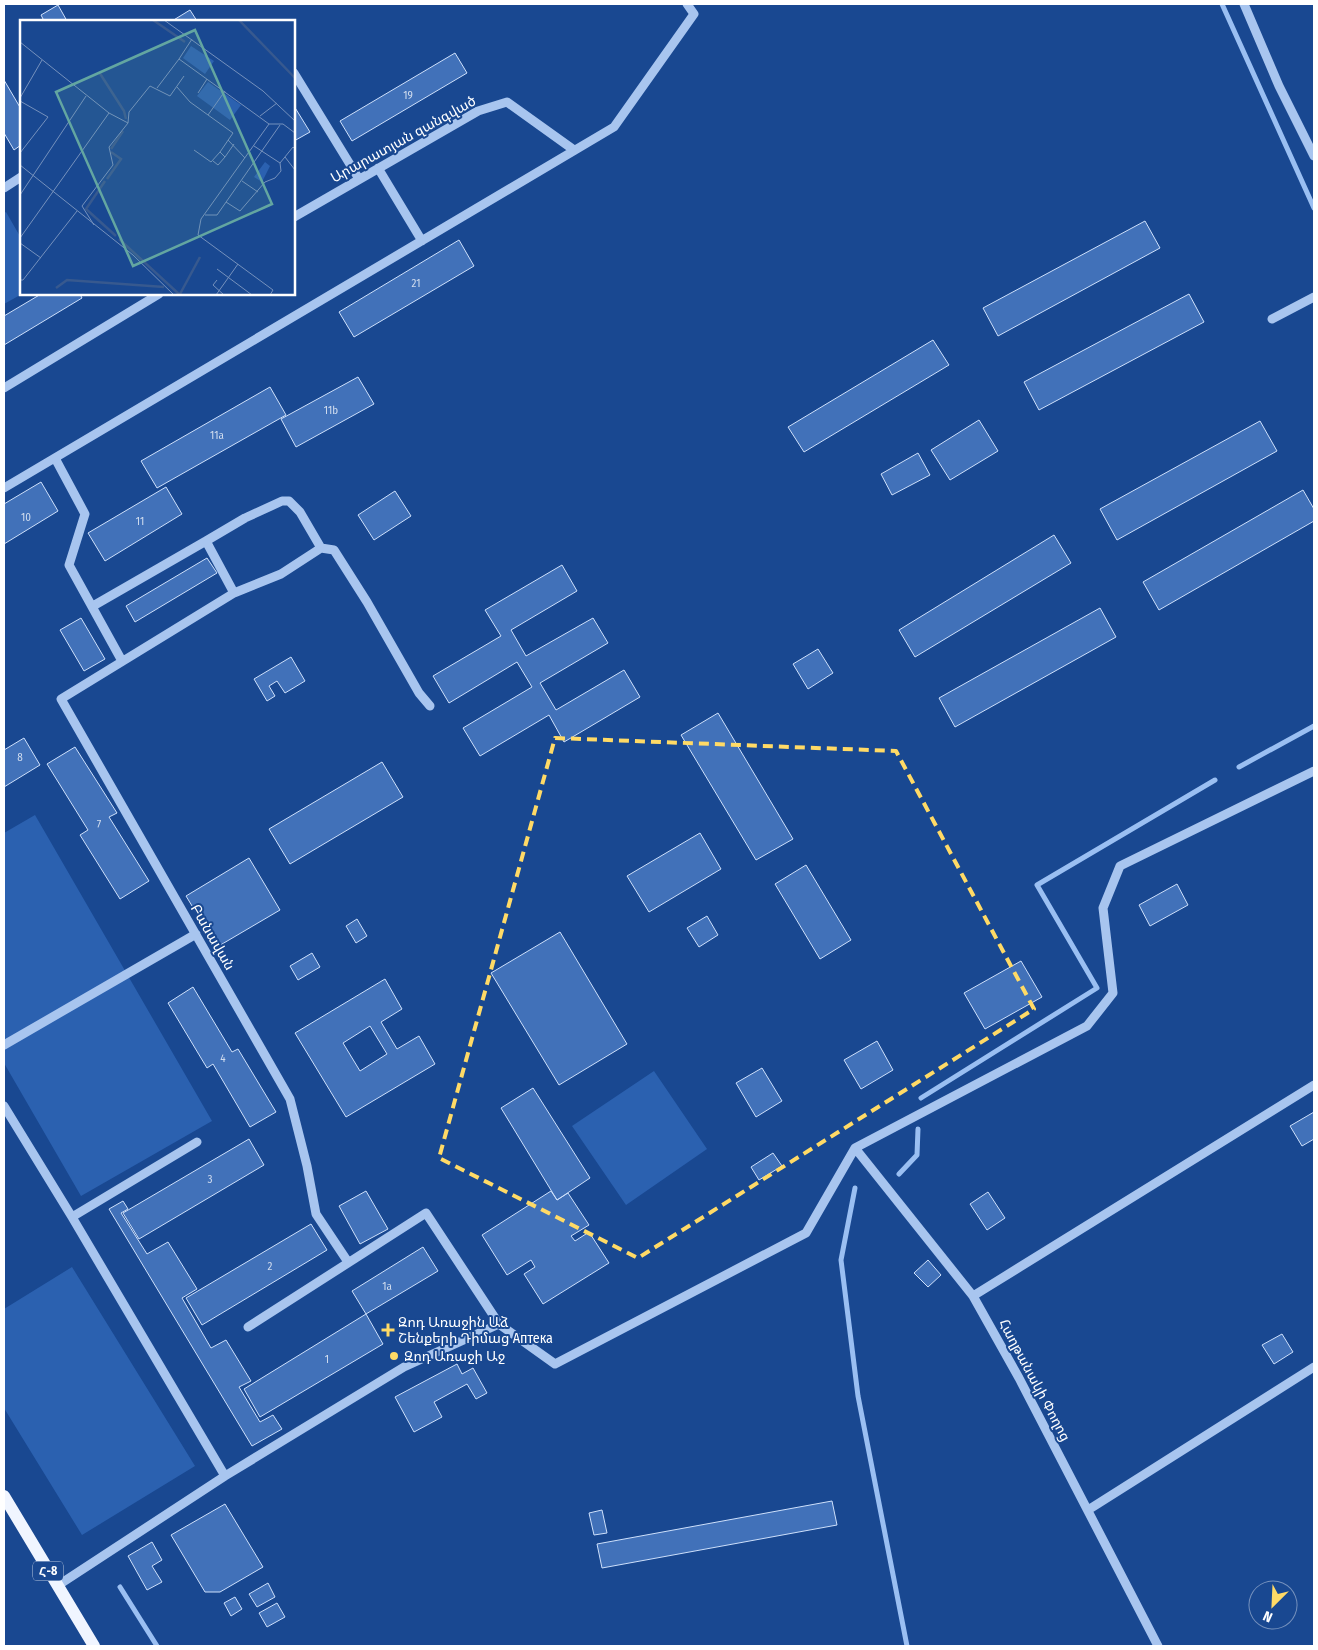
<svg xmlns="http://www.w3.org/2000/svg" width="1318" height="1650" viewBox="0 0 1318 1650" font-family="'Fira Sans Condensed','Noto Sans Armenian',sans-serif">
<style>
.green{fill:#2b61b0}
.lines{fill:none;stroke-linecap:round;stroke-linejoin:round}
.stream{stroke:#9abff2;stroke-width:5}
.building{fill:#4171b9;stroke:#cee0fb;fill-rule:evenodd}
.minor{stroke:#a8c5ef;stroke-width:9}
.major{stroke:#f0f5ff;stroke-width:12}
.marked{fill:none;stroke:#ffda66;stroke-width:4;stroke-dasharray:10 6;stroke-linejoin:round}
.poi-dot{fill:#ffda66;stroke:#194891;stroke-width:2}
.labels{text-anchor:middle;stroke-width:4;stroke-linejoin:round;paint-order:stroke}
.number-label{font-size:11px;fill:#d0dcee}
.shield{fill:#194891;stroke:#bac8de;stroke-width:1}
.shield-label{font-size:12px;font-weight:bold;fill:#fff}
.street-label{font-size:14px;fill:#fff;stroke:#194891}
.poi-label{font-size:14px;fill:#fff;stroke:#194891;text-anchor:start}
.inset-river{fill:none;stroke:#37598f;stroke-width:2.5}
.inset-road{fill:none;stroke:#7591bd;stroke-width:1}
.view{fill:#63a6a1;fill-opacity:0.15;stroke:#63a6a1;stroke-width:2.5}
.inset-edge{fill:none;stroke:#fff;stroke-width:2.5}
</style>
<rect width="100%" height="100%" fill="#194891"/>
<path class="green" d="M6 212 21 238 22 294 4 304V213Z
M35 815 212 1121 81 1196 4 1063V833Z
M654 1071 707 1149 626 1205 572 1126Z
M72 1267 195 1466 82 1535 4 1408V1309Z"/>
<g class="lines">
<path class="stream" d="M1222 4 1314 208
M1239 767 1314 726
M921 1098 1097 988 1037 885 1215 780
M899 1174 917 1155 918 1129
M855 1188 841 1260 858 1396 907 1646
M120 1587 157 1646"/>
</g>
<path class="building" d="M58 5 67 21H44L41 15Z
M190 10 197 21H172Z
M455 53 467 73 352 141 340 121Z
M4 80 21 109V145L14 150 4 133Z
M294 106 310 132 294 141Z
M1145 221 1160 248 998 336 983 308Z
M459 240 474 266 354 337 339 312Z
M41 294H80L82 298 4 345V316Z
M1189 294 1204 322 1039 410 1024 382Z
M933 340 949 365 804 452 788 427Z
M358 377 374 404 296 447 281 419Z
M270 387 286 415 157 488 141 461Z
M979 420 998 451 950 480 931 450Z
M1260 421 1277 451 1117 540 1100 509Z
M918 453 930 475 892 495 881 474Z
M41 482 58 511 4 544V504Z
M166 487 182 514 105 561 88 533Z
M1303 490 1314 509V521L1159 610 1143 582Z
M395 491 411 516 374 540 358 515Z
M1054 535 1071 563 915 657 899 630Z
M207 558 217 573 135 622 126 606Z
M562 565 577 591 511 630 526 656 593 618 608 643 540 683 556 710 624 670 640 697 564 742 549 715 480 756 463 728 532 687 517 662 449 703 433 676 501 636 485 610Z
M1100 608 1116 637 955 727 939 698Z
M81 618 105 659 84 671 60 630Z
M818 649 833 673 808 689 793 664Z
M291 657 305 681 285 693 277 681 269 686 275 696 267 701 254 679Z
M718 713 793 839 756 860 681 735Z
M24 738 40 765 4 787V750Z
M75 747 117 813 109 817 149 881 120 899 80 835 88 830 47 764Z
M382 762 403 797 290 864 269 829Z
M700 833 721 869 649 912 627 876Z
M249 858 280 910 217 947 186 896Z
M806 865 851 940 820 959 775 884Z
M1177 884 1188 905 1150 926 1139 905Z
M707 916 718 935 699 947 687 928Z
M357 919 367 936 356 943 346 926Z
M560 932 627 1044 559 1085 491 973Z
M312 953 320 967 298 980 290 966Z
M1021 961 1042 997 985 1029 964 993Z
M385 979 402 1009 381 1022 397 1049 419 1036 435 1064 346 1117 295 1033ZM370 1026 387 1054 360 1071 343 1043Z
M193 987 232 1052 238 1049 276 1112 250 1127 213 1064 207 1068 168 1003Z
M877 1041 893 1070 861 1089 844 1060Z
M762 1068 782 1101 756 1117 736 1083Z
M533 1088 590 1178 557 1200 501 1108Z
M1314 1112V1139L1302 1146 1290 1126Z
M249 1139 264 1165 139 1239 123 1213Z
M773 1153 782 1166 759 1180 751 1167Z
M366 1191 388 1229 360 1244 339 1206Z
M551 1191 557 1200 568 1193 589 1225 571 1236 575 1241 589 1232 609 1263 543 1304 524 1274 535 1267 531 1260 507 1275 482 1235Z
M988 1192 1005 1218 987 1230 970 1204Z
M123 1201 128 1209 121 1213 147 1254 168 1242 197 1289 182 1298 211 1348 226 1340 251 1381 239 1387 260 1422 273 1415 282 1429 252 1446 109 1209Z
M311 1224 327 1250 202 1325 186 1298Z
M423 1247 438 1271 366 1314 352 1291Z
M928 1260 941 1275 928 1287 914 1273Z
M366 1314 383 1344 260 1417 244 1389Z
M1282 1334 1293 1352 1274 1364 1262 1345Z
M457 1364 462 1374 473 1368 487 1393 476 1399 467 1384 434 1402 442 1417 414 1432 395 1397Z
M832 1501 837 1525 602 1568 597 1544Z
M225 1504 263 1567 220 1592H205L171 1535Z
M602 1510 607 1533 594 1535 589 1513Z
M152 1542 162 1560 152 1566 162 1582 147 1590 128 1556Z
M268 1583 275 1597 257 1607 249 1594Z
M235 1597 242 1609 231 1616 224 1603Z
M277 1603 285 1617 267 1627 259 1613Z"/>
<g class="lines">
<path class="minor" d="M1244 4 1279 86 1314 156
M294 73 359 179
M378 168 422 241
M4 188 21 177
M294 217 478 111 507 102 574 150
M1272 319 1314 297
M4 388 159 294
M55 458 85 514 69 565 122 661
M4 488 614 127 694 14 687 4
M206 541 245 518 282 501H289L300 512 321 548
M234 593 281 574 321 548 334 550 367 602 419 693 430 706
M93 606 206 541 234 593 61 699 290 1099 307 1166 316 1214 348 1262
M4 1045 196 934
M4 1106 72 1217 225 1476 57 1586
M855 1148 973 1296 1019 1378 1158 1646
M72 1217 197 1142
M973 1296 1314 1085
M248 1327 426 1213 499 1324 555 1364 806 1233 855 1148 1087 1026 1113 993 1103 908 1120 866 1314 771
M225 1476 404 1367 499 1324
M1088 1510 1314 1367"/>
<path class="major" d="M4 1496 94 1646"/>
</g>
<path class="marked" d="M555 738 896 751 1034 1009 638 1258 439 1158Z"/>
<g class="poi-dot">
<path d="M385.5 1322.5h5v5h5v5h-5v5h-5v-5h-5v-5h5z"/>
<circle cx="394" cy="1356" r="5"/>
</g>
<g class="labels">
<g class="number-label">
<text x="408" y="99">19</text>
<text x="416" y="287">21</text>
<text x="331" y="414">11b</text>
<text x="217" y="439">11a</text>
<text x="26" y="521">10</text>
<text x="140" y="525">11</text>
<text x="20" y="761">8</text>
<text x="99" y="828">7</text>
<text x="223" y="1062">4</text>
<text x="210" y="1183">3</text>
<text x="270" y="1270">2</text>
<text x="387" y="1290">1a</text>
<text x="327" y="1363">1</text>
</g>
<rect class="shield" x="33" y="1561.5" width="30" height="19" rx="4"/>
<g class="shield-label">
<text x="48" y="1575">Հ-8</text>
</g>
<g class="street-label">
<text transform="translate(403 139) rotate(-29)" y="5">Արարատյան զանգված</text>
<text transform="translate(213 937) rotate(60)" y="5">Բանավան</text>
<text transform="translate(1035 1380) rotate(62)" y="5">Հաղթանակի Փողոց</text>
</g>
<g class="poi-label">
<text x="398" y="1327">Զոդ Առաջին Աձ<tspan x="398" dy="16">Շենքերի Դիմաց Аптека</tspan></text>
<text x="404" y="1361">Զոդ Առաջի Աջ</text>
</g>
</g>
<g transform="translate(20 20)">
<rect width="275" height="275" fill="#194891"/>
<path d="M171 26 194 41 185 54 163 38ZM188 62 221 85 210 100 177 76ZM245 142 250 146 242 162 234 157Z" fill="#2b61b0"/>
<path class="inset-river" d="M133 0 165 22M219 0 275 58M79 52 104 91 106 99M91 129 103 111M87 159 101 139 91 132M85 161 66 189 96 216M99 219 160 275M36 268 47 260 144 267M160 274 180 237"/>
<path class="inset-road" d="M144 0 243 71 275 101M172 19 159 39 249 104 181 199 178 215 253 270 250 275M0 22 89 93 108 103M157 67 170 82 213 113 200 132 205 137 214 124M137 68 159 39M178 73 187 59M0 78 22 40M0 81 28 97 0 133M188 95 205 71M240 96 257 83M249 104H263L275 113M208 120 225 138M174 130 191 142 200 132M265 137 275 150M193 141 198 145 205 137M260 143 273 127 275 129M0 145 113 235 154 275M222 161 238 172M0 175 66 76M206 182 220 191 245 162 255 158 261 151 260 143 234 126M185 195H197L260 105M74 205 62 186 93 145 89 127 108 103 109 92 130 66 150 76 164 56M0 218 89 93M0 223 21 238M197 249 232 275M0 260H3L57 191M197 260 193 265 204 275M196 275 218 244"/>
<path class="view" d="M175 10 252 184 113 246 36 72Z"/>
<rect width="275" height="275" class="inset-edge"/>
</g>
<rect width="1318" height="1650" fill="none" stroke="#ffffff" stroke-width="10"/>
<g transform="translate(1273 1605) rotate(204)"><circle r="24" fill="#194891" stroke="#7591bd"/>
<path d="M0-4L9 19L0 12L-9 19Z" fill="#ffda66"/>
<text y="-8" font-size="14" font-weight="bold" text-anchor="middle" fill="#ffffff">N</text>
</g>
</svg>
